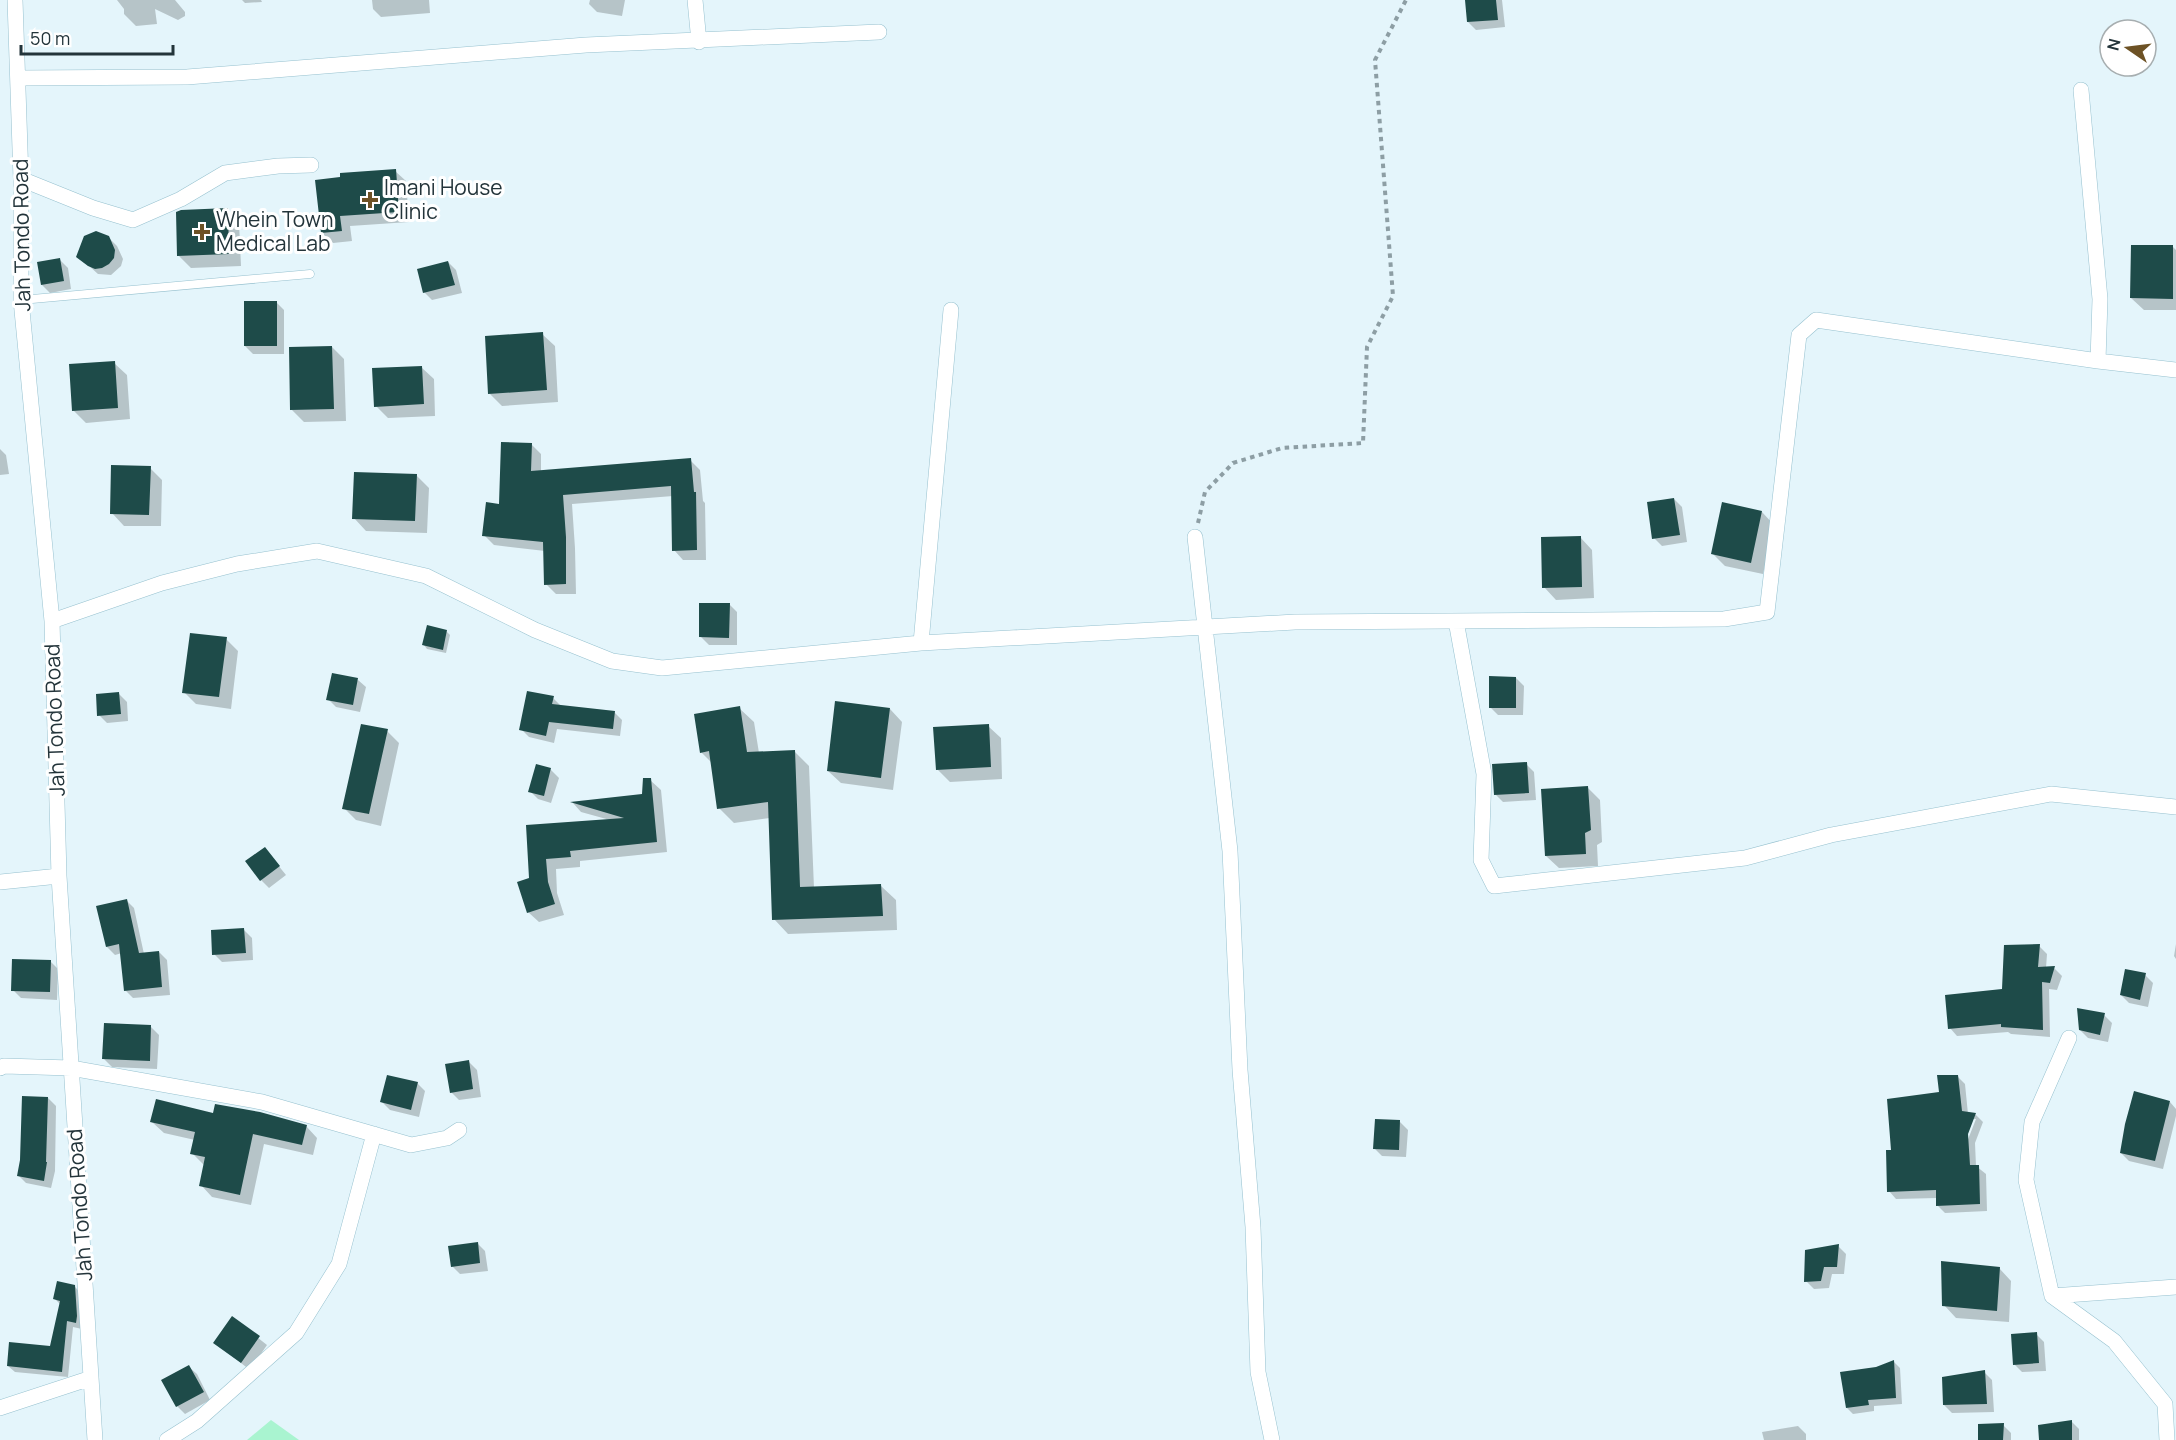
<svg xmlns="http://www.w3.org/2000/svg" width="2176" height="1440" viewBox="0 0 2176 1440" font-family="Manrope,sans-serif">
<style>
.green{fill:#a9f4d0}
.shadow{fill:#0003;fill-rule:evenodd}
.building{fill:#1e4b49}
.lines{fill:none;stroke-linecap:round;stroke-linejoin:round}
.service-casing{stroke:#96c1cf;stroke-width:9}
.minor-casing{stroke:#96c1cf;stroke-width:16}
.path{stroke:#8d9ea4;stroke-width:4;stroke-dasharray:4.5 4.5;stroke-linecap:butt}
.service{stroke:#fff;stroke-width:8}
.minor{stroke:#fff;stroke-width:15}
.poi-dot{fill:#6d5225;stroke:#fff;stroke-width:2}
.labels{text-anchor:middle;stroke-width:6;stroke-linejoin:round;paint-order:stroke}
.poi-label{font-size:21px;fill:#23343a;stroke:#fff;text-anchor:start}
.street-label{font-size:21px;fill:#23343a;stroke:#fff}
</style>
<rect width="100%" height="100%" fill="#e4f5fb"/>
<path class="green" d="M271 1420 299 1440H247Z"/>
<path class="shadow" d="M117 0H175L185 12V16L178 20 155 9 157 24 136 26 124 14V9Z
M242 0H261L262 2 245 3Z
M372 0H429L430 13 381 17 373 9Z
M590 0H625L622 16 597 12 589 4Z
M1466 0H1502L1505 27 1476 30 1468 22Z
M395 171 406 181 409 222 350 226 352 241 333 243 322 233 342 178Z
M227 209 239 222 241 266 191 268 178 255Z
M108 237 117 246 123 259 121 266 111 275 98 274 78 256Z
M2173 247 2176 250V310H2144L2131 298Z
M60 260 68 268 71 289 50 293 42 285Z
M448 262 456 270 462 293 432 300 424 292Z
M276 302 284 310V354H253L245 346Z
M542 334 555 346 558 402 502 406 490 394Z
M332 347 344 359 346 421 304 422 292 410Z
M114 363 127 375 130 419 86 423 73 410Z
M421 367 434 379 435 416 388 418 376 406Z
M531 444 541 454V472L690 460 700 470 703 501 705 503 706 560H683L674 550 673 496 572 504 575 548 576 594H556L546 584 545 551 494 545 484 535Z
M0 449 6 455 9 474 0 475Z
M150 468 162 480 161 526H124L112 513Z
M416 475 429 488 427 533 366 531 354 518Z
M1674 499 1682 507 1687 542 1662 546 1654 538Z
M1762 512 1774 525 1763 574 1725 566 1713 554Z
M1580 537 1592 550 1594 598 1556 600 1544 587Z
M729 604 737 612V645H709L701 637Z
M446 631 450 635 446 653 427 649 424 645Z
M226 639 238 651 231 709 196 704 184 692Z
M1516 678 1524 686 1523 715H1498L1490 707Z
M358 680 366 687 360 712 336 707 328 699Z
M119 694 127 702 128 721 107 723 99 715Z
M553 698 561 706 614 712 622 720 620 736 557 729 554 743 529 737 521 729Z
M739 708 754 722 759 753 795 752 809 766 814 888 881 886 896 900 897 930 788 934 774 919 770 818 734 823 719 808 712 763 701 752Z
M890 709 902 722 893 790 841 783 828 771Z
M988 726 1001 738 1002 779 950 782 937 769Z
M387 731 399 743 381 826 356 820 344 808Z
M1526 764 1534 772 1536 800 1503 802 1495 794Z
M537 766 551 770 559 778 551 803 538 799 530 791Z
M650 780 661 790 667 852 580 861V867L556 869 557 893 564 915 539 922 528 912 531 879 528 826 610 820 581 812 573 803 643 796Z
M1588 788 1600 800 1602 842 1597 845 1598 866 1559 868 1546 856Z
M265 849 286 875 269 888 261 880Z
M126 900 134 908 144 954 159 952 167 960 170 995 133 998 125 990 122 953 115 955 107 947Z
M244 930 252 938 253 960 222 962 214 954Z
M2176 944V959L2174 956Z
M2039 946 2047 954 2046 968H2054L2062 976 2057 990 2049 989 2050 1037 2011 1034 2008 1032 1957 1036 1950 1028 2005 989Z
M50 961 58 969 57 1000 21 998 13 990Z
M2145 975 2153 983 2148 1007 2129 1003 2121 995Z
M2104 1015 2112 1023 2108 1042 2088 1038 2080 1030Z
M151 1027 159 1035 157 1069 112 1067 104 1059Z
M469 1062 477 1070 481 1097 459 1100 451 1092Z
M1957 1076 1965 1084 1968 1114 1976 1115 1983 1122 1975 1143 1976 1166 1986 1174 1987 1211 1945 1213 1937 1205V1198L1896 1199 1889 1191 1892 1151ZM1973 1119H1976L1967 1142 1964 1141Z
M417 1083 425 1091 419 1117 390 1110 382 1102Z
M48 1098 56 1106 55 1171 51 1188 26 1183 18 1175 21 1160Z
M2170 1102 2176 1109V1116L2163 1169 2129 1161 2121 1153Z
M214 1115 306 1126 317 1138 313 1155 264 1144 251 1205 212 1197 201 1185 204 1165 192 1153 195 1140 164 1133 152 1122Z
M1400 1122 1408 1130 1406 1157 1382 1156 1374 1148Z
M477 1243 485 1251 488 1271 460 1274 452 1266Z
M1838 1246 1846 1254 1844 1274H1832L1829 1288 1814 1289 1806 1281Z
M1999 1268 2011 1281 2009 1322 1956 1318 1944 1305Z
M75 1287 81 1293 82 1329 73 1327 68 1377 15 1372 8 1366 51 1348 61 1305 55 1299Z
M233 1318 267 1345 250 1370 215 1343Z
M2036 1334 2044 1342 2046 1371 2022 1372 2014 1364Z
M1894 1362 1900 1368 1902 1404 1874 1406V1411L1853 1414 1847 1408Z
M189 1367 197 1374 210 1400 185 1414 177 1406Z
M1984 1372 1992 1380 1994 1412 1952 1413 1944 1405Z
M2071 1421 2079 1429V1440H2040Z
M2003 1425 2011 1433V1440H1979Z
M1798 1426 1806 1434V1440H1764L1762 1432Z"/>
<path class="building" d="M1465 0H1496L1498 20 1467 22Z
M396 169 399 212 340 216 342 231 321 233 315 180 340 177V173Z
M228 208 229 254 177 256 176 212 181 210Z
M96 231 109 236 115 250 114 258 109 264 102 268 95 269 88 266 76 257 84 236Z
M2131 245H2173V299L2130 298Z
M60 258 64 281 41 285 37 262Z
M448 261 455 285 423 293 417 269Z
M244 301H277V346H244Z
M543 332 547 390 488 394 485 336Z
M332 346 334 409 290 410 289 347Z
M115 361 118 408 72 411 69 364Z
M422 366 424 404 374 407 372 368Z
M501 442 532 443 531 471 691 458 694 492H696L697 550 672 551 671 486 563 495 566 537V584L544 585 543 542 482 536 486 502 499 504Z
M111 465 151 466 149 515 110 514Z
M354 472 417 474 415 521 352 519Z
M1674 498 1680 535 1652 539 1647 502Z
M1722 502 1762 511 1751 563 1711 554Z
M1581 536 1582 587 1542 588 1541 537Z
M699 603H730L729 638 699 637Z
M427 625 447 630 443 650 422 645Z
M190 633 227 637 219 697 182 693Z
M332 673 358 678 353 705 326 700Z
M1489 676 1516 677V708H1489Z
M527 691 554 696 552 704 615 711 613 729 549 722 546 736 519 730Z
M119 692 121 714 97 716 96 694Z
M835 701 890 708 881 778 827 771Z
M740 706 747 752 795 750 800 887 881 884 883 916 772 920 768 802 717 809 709 751 700 753 694 714Z
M361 724 388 729 369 814 342 809Z
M989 724 991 767 936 770 933 727Z
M1527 762 1529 793 1494 795 1492 764Z
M536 764 551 768 544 796 528 792Z
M643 778H651L657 842 570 851 571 857 546 859 548 882 555 904 527 913 517 882 529 878 526 825 624 818 570 802 642 794Z
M1588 786 1591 830 1585 833 1586 854 1545 856 1541 789Z
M265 847 280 866 260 881 245 861Z
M127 899 139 953 159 951 162 987 124 991 119 944 106 947 96 906Z
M244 928 246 953 212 955 211 930Z
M2040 944 2038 967 2055 966 2050 983 2042 982 2043 1030 2001 1027V1024L1948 1029 1945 995 2002 989 2004 945Z
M12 959 51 960 50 992 11 991Z
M2125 969 2146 973 2140 1000 2120 995Z
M2077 1008 2105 1013 2100 1035 2079 1030Z
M104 1023 151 1025 150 1061 102 1059Z
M469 1060 473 1089 450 1093 445 1064Z
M387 1075 418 1082 411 1110 380 1102Z
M1937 1075H1958L1962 1111 1976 1113 1968 1134 1970 1165H1979L1980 1204 1936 1206V1190L1887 1192 1886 1150H1891L1887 1099 1939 1092Z
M2134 1091 2170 1101 2155 1161 2120 1153 2125 1124Z
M22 1096 48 1097 46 1162H47L44 1181 17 1176 20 1160Z
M156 1099 213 1113 215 1104 260 1112 307 1125 302 1145 253 1134 240 1195 199 1186 205 1157 190 1154 195 1132 150 1122Z
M1375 1119 1400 1120 1399 1150 1373 1149Z
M478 1242 480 1263 451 1267 448 1246Z
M1839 1244 1837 1267H1824L1821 1281 1804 1282 1805 1250Z
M1941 1261 2000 1267 1997 1311 1942 1306Z
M57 1281 75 1285 77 1316 76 1323 67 1321 62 1372 7 1366 9 1342 50 1346 60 1301 53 1299Z
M232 1316 260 1336 241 1363 213 1343Z
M2037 1332 2039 1363 2013 1365 2011 1334Z
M1894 1360 1896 1398 1868 1400 1869 1405 1846 1408 1840 1372 1876 1367Z
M189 1365 204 1392 176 1407 161 1380Z
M1985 1370 1987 1404 1943 1405 1942 1377Z
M2072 1420V1440H2039L2038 1425Z
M2004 1423 2003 1440H1978V1424Z"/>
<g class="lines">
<g class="service-casing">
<path id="service" d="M21 300 310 274"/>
</g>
<g class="minor-casing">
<path id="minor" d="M15 0 21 179V300L52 621 59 876 95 1440
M695 0 699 42
M18 78 187 77 586 45 879 32
M2081 90 2100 299 2098 361
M21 179 93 208 133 220 181 199 225 173 278 166 311 165
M1195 537 1230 851 1240 1070 1253 1227 1258 1372 1272 1440
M52 621 162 583 237 564 317 551 426 576 535 630 612 661 662 668 921 643 1295 622 1724 619 1767 612 1799 335 1816 320 2098 361 2176 370
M1456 621 1484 774 1481 860 1494 886 1745 858 1831 835 2051 794 2176 807
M921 643 951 310
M0 882 59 876
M2069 1038 2032 1122 2026 1180 2052 1296 2114 1341 2165 1404 2167 1440
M0 1068 4 1066 71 1068 262 1102 411 1145 447 1138 459 1130
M2052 1296 2176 1287
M0 1408 91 1378
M167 1440 197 1421 296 1333 339 1264 374 1134"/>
</g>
<path class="path" d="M1198 523 1205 492 1233 463 1282 448 1363 443 1367 347 1393 296 1375 60 1406 0"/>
<use href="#service" class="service"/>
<use href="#minor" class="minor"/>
</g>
<g class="poi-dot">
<path d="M367 191h6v6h6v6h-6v6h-6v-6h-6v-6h6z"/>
<path d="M199 223h6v6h6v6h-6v6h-6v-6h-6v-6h6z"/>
</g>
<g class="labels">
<g class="poi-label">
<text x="384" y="195">Imani House<tspan x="384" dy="24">Clinic</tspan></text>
<text x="216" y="227">Whein Town<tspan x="216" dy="24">Medical Lab</tspan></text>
</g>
<g class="street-label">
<text transform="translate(22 235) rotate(-91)" y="7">Jah Tondo Road</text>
<text transform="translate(55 720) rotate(-92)" y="7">Jah Tondo Road</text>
<text transform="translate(80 1205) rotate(-94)" y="7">Jah Tondo Road</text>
</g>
</g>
<g transform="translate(2128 48) rotate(284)"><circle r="28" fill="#ffffff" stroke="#a7aeb0" stroke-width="1.5"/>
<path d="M0-4.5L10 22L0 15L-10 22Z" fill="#6d5225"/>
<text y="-9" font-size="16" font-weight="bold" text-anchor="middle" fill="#23343a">N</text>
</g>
<path d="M21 45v9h152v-9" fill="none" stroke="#23343a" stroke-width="3"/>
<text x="30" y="45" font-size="18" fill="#23343a" stroke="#ffffff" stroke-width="4.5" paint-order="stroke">50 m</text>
</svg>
